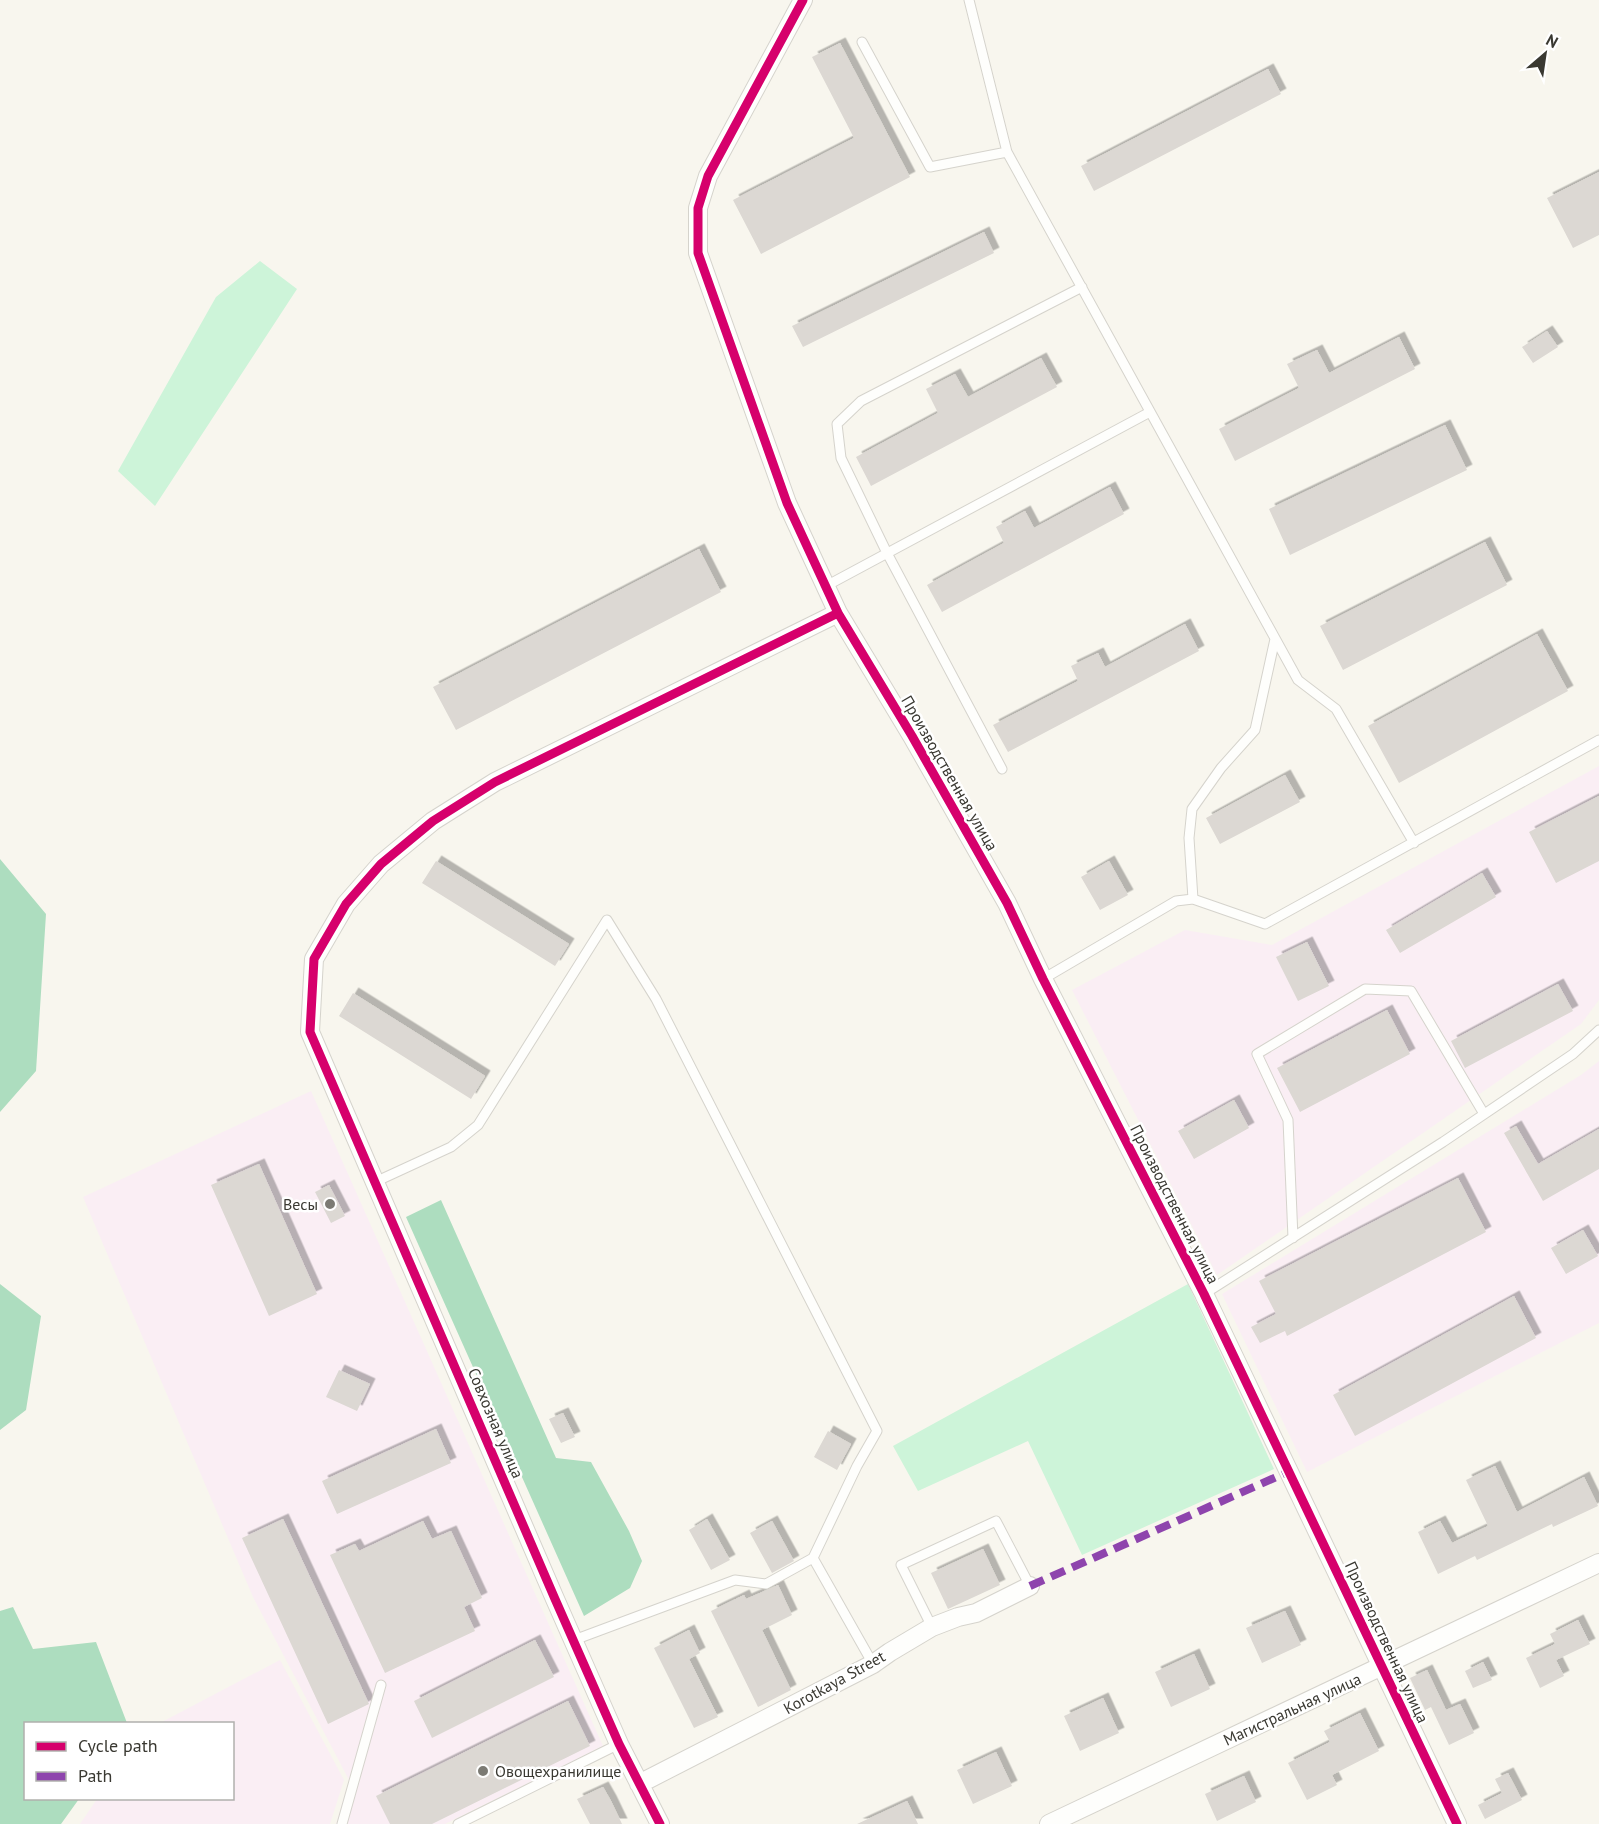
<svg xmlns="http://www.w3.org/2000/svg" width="1599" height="1824" viewBox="0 0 1599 1824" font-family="'PT Sans',sans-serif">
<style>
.industrial{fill:#faeef4}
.green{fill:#cdf4d9}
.forest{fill:#adddbf}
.building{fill:#dcd8d3;filter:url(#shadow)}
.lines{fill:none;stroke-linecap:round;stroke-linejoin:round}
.lane-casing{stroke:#d5d3cc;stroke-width:11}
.street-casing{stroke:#d5d3cc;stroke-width:20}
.lane{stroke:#fefefc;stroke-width:9}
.street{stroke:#fefefc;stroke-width:18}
.quiet{stroke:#8e44ad;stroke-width:8;stroke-dasharray:15 8;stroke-linecap:butt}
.cycleway-casing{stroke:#fff;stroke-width:13}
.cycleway{stroke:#d6006c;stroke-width:9}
.poi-dot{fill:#7c7b74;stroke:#fff;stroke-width:2}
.labels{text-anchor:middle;stroke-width:5;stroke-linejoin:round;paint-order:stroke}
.street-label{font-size:16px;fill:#3a3932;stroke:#fff}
.poi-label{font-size:16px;fill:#3a3932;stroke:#fff;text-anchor:end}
</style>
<defs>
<filter id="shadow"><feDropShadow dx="5.5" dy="-5.5" stdDeviation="0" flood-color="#0004"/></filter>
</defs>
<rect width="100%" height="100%" fill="#f8f6ee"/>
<path class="industrial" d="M1599 766V1000L1581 1024 1217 1275 1072 990 1185 930 1272 945Z
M1599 1061V1323L1307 1472 1222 1294 1581 1075Z
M311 1091 603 1746 445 1824H336L349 1780 253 1597 83 1197Z
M280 1660 344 1780 330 1824H80L97 1799 232 1798V1724L160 1723Z"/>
<path class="green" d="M260 261 297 289 155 506 118 471 216 297Z
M1188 1284 1274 1469 1082 1555 1028 1441 918 1491 893 1446Z"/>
<path class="forest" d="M0 859 46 914 36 1071 0 1112Z
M441 1200 556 1458 591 1462 629 1531 642 1561 630 1588 584 1616 406 1217Z
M0 1284 41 1316 26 1410 0 1430Z
M13 1607 33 1649 96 1642 127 1723 26 1724V1798L79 1799 61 1824H0V1611Z"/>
<path class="building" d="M840 43 910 177 761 254 733 200 854 138 812 57Z
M1268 69 1281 94 1094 191 1081 166Z
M1599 172V235L1573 248 1547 198Z
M984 232 994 253 803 347 792 326Z
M1547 331 1558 347 1533 363 1522 347Z
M1399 337 1415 369 1235 461 1219 429 1299 388 1287 364 1317 350 1329 373Z
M1041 358 1057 387 871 486 856 457 938 413 926 389 955 374 968 397Z
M1445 425 1467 470 1290 555 1269 509Z
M1110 487 1124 514 942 612 927 585 1004 543 996 527 1025 511 1034 528Z
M1485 542 1507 585 1343 670 1320 626Z
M699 549 721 592 456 730 433 687Z
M1185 624 1199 651 1008 752 993 725 1078 681 1071 666 1098 653 1105 667Z
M1537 634 1568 691 1399 783 1368 726Z
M1285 775 1300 802 1220 844 1206 818Z
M1599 796V861L1556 883 1529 832Z
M436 861 569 944 555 966 422 883Z
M1109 861 1128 895 1100 910 1081 877Z
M1482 873 1496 897 1400 953 1386 930Z
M1307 942 1329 986 1298 1001 1276 957Z
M1558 984 1573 1011 1465 1068 1451 1041Z
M353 993 485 1076 471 1099 339 1016Z
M1387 1010 1410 1054 1300 1112 1277 1068Z
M1234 1100 1249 1128 1194 1159 1178 1131Z
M1516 1126 1538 1164 1599 1129V1169L1543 1201 1504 1133Z
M259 1164 317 1294 269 1316 211 1185Z
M1458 1178 1486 1232 1287 1336 1285 1331 1260 1343 1251 1327 1276 1314 1259 1281Z
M329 1185 345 1216 331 1223 315 1192Z
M1583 1230 1598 1256 1566 1274 1551 1248Z
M1514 1296 1536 1338 1355 1436 1333 1395Z
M339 1370 370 1384 357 1411 326 1397Z
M563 1413 575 1437 561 1443 549 1419Z
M436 1429 451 1463 337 1514 322 1481Z
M828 1431 851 1444 837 1470 814 1457Z
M1495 1466 1517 1512 1584 1477 1598 1506 1553 1527 1552 1524 1477 1560 1475 1556 1438 1574 1418 1532 1440 1521 1452 1543 1488 1526 1466 1480Z
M283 1519 369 1704 328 1724 242 1538Z
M707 1519 730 1560 711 1570 689 1530Z
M423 1521 432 1539 451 1531 482 1598 464 1607 475 1631 385 1673 330 1555 355 1544 359 1551Z
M772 1521 794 1561 772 1573 750 1533Z
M983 1549 1000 1585 948 1609 931 1573Z
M778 1585 792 1615 762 1630 791 1690 758 1707 711 1611 744 1595 746 1599Z
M1285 1611 1301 1645 1262 1663 1246 1628Z
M1578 1620 1590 1644 1556 1660 1564 1676 1540 1688 1526 1658 1555 1644 1550 1634Z
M689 1630 700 1653 689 1659 718 1717 694 1728 654 1648Z
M535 1640 554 1677 432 1738 414 1701Z
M1194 1654 1210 1689 1171 1707 1155 1672Z
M1483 1662 1492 1680 1473 1688 1465 1671Z
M1427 1670 1446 1710 1460 1704 1474 1733 1449 1745 1431 1707 1425 1710 1410 1678Z
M1103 1698 1119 1733 1080 1751 1064 1716Z
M568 1701 590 1746 432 1824H390L376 1796Z
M1360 1713 1379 1751 1332 1775 1337 1785 1307 1800 1288 1763 1330 1742 1324 1731Z
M996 1752 1012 1786 973 1804 957 1770Z
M1508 1773 1522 1800 1485 1819 1478 1805 1502 1793 1495 1779Z
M1244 1776 1256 1802 1217 1821 1205 1794Z
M603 1787 611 1801 622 1824H590L577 1799Z
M907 1801 918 1824H857Z"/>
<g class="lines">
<g class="lane-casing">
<path id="lane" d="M969 0 1007 152 1298 680 1336 709 1414 843
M862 42 930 167 1007 152
M826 586 1150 412
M1002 769 887 553 841 458 837 424 861 401 1082 287
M1193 899 1189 838 1192 809 1221 768 1255 730 1275 639
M1043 979 1176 901 1193 899 1265 924 1599 740
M375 1182 451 1147 478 1125 607 920 656 999 877 1431 857 1466 813 1558
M1293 1238 1288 1120 1257 1054 1365 989 1411 991 1484 1114
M1204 1294 1443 1142 1573 1054 1599 1030
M932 1627 901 1565 996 1521 1030 1586
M574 1640 735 1580 766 1584 813 1558 873 1664
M342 1824 381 1685
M458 1824 619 1744"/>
</g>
<g class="street-casing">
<path id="street" d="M838 613 912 736 1007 903 1043 979 1204 1294 1457 1824
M639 1784 873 1664 890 1652 932 1627 958 1617 976 1613 1030 1586
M660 1824 619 1744 555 1599 310 1032 314 959 346 904 381 864 433 821 495 782 838 613 787 503 698 253V208L708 176 803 0
M1049 1824 1599 1563"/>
</g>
<use href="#lane" class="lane"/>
<use href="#street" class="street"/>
<path class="quiet" d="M1030 1586 1290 1471"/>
<g class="cycleway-casing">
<path id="cycleway" d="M838 613 912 736 1007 903 1043 979 1204 1294 1457 1824
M660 1824 619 1744 555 1599 310 1032 314 959 346 904 381 864 433 821 495 782 838 613 787 503 698 253V208L708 176 803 0"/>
</g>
<use href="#cycleway" class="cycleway"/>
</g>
<g class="poi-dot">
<circle cx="330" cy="1204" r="6"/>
<circle cx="483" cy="1771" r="6"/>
</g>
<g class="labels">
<g class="street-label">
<text transform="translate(950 773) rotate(60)" y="6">Производственная улица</text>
<text transform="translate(1175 1204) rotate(63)" y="6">Производственная улица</text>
<text transform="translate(496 1423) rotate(67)" y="6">Совхозная улица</text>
<text transform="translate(1387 1642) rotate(65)" y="6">Производственная улица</text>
<text transform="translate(834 1682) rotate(-29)" y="6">Korotkaya Street</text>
<text transform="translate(1292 1709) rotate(-25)" y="6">Магистральная улица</text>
</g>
<g class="poi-label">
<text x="318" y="1210">Весы</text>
<text x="495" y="1777" text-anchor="start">Овощехранилище</text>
</g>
</g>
<rect x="24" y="1722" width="210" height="78" fill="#ffffff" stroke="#b0b0ad" stroke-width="1.5"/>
<rect x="36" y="1742" width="30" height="9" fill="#d6006c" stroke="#b0b0ad" stroke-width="1.5"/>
<text x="78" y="1752" font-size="18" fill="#3a3932">Cycle path</text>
<rect x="36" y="1772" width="30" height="9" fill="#8e44ad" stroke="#b0b0ad" stroke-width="1.5"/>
<text x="78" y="1782" font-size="18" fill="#3a3932">Path</text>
<g transform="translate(1545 54) rotate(29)" stroke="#ffffff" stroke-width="4.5" paint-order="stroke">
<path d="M0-4.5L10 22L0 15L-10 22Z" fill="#3a3932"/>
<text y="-9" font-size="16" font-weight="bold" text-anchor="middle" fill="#3a3932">N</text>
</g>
</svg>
